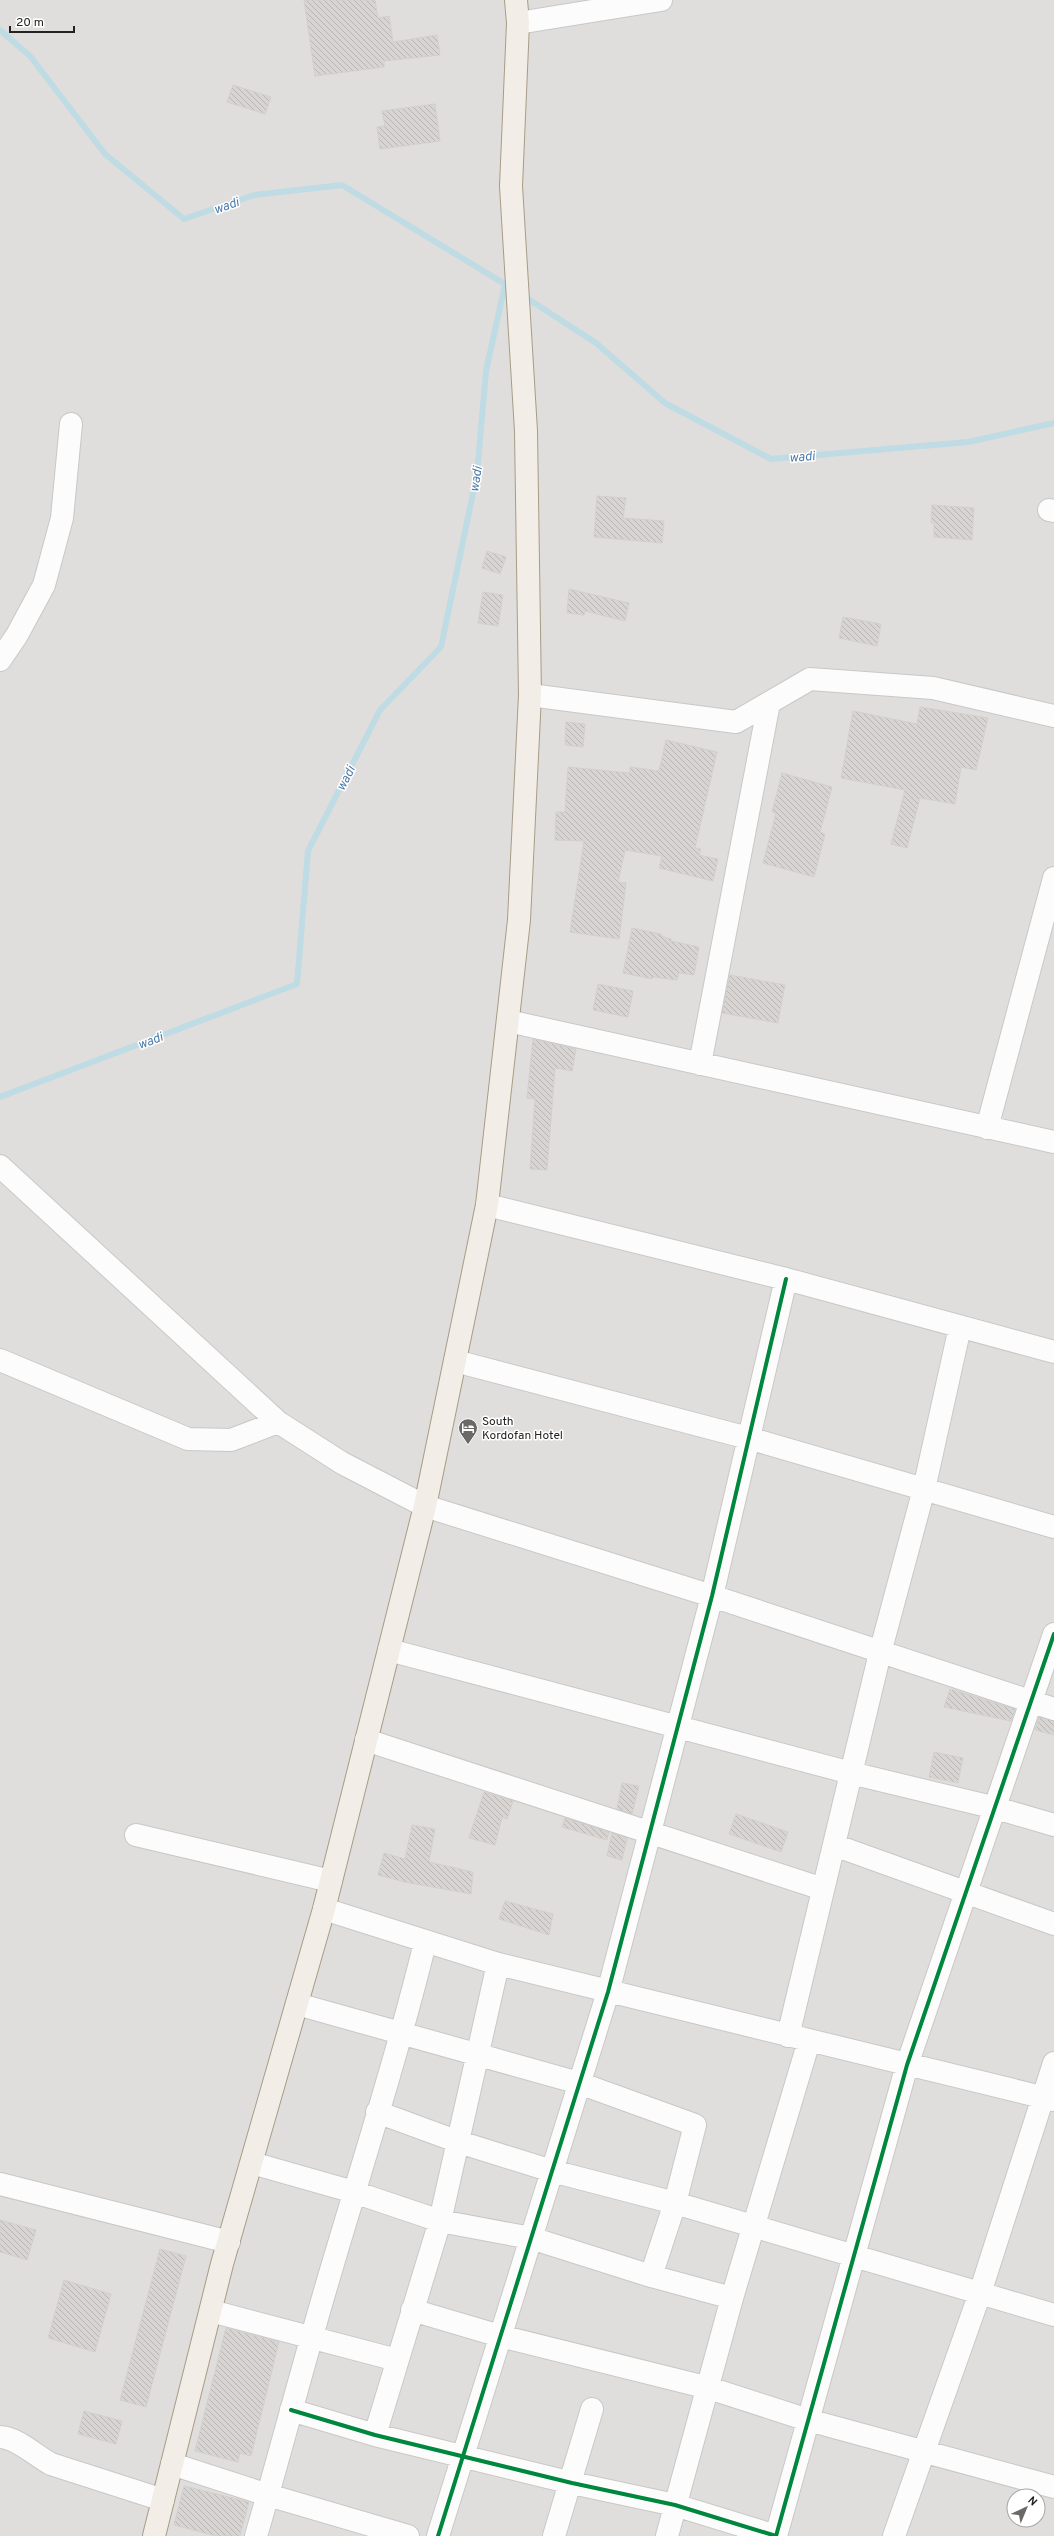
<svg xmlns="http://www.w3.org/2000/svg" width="1054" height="2536" viewBox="0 0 1054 2536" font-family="Overpass,sans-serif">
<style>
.residential{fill:#dfdedc;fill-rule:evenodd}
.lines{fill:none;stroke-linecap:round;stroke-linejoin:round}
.stream{stroke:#bfdbe3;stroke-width:6}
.building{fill:url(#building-back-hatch);stroke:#d3d0cc}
.minor-casing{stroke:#c9c8c7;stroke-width:24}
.major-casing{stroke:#a79c86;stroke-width:24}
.minor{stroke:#fdfcfc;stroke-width:22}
.major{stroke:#f3ede7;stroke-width:22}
.cycleway-casing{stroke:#fff;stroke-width:6}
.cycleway{stroke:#00873e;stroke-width:4}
.labels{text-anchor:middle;stroke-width:3;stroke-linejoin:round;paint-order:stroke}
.poi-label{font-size:12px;fill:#222;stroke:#fff;text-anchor:start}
.water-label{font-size:13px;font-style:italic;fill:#4a7aab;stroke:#fff}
</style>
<defs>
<pattern id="building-back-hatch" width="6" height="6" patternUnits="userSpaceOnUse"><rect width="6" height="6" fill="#d7d4d2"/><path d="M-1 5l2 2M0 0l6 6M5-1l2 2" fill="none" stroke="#b8b6b4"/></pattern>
</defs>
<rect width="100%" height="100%" fill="#f0eeeb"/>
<path class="residential" d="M0 0H1054V2536H0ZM1014 2496H1038V2520H1014Z"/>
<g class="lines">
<path class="stream" d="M0 30 30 56 105 154 184 219 254 195 342 185 513 289
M522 295 596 343 665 403 771 459 968 442 1054 423
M0 1097 297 984 308 851 380 710 441 647 477 474 486 371 505 285"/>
</g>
<path class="building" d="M304 0H375L378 18 389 16 393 42 437 35 440 55 384 61V67L315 76Z
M233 85 271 97 265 114 227 102Z
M435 104 440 141 380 149 377 127 385 126 382 111Z
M597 496 626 498 623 518 664 521 662 543 594 537Z
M932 505 974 508 972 540 934 537V523H931Z
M487 551 506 557 500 574 482 568Z
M569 589 629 603 625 621 585 611 584 615 567 613Z
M483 592 503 595 498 626 478 623Z
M843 617 881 624 877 646 839 638Z
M920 707 988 718 976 770 961 767 955 804 920 798 907 848 891 844 905 790 841 778 853 711 917 724Z
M566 722 585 724 583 747 565 745Z
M666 740 717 752 695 848 701 849 699 855 718 859 713 881 659 868 662 856 625 850 618 882 626 883 619 939 570 932 584 841 555 840 556 812H565L568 767 630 773V767L659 771Z
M782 773 832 787 820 832 825 834 814 877 763 863 776 813 772 812Z
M632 928 661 934V936L671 939V941L699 947 694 975 679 973 677 980 653 977 652 979 623 973Z
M730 975 785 985 778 1023 722 1013Z
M598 984 633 991 628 1017 593 1010Z
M533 1039 576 1049 572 1071 555 1068 547 1170 530 1169 535 1099 527 1098Z
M950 1689 1015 1709 1011 1721 944 1707Z
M1039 1717 1054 1721V1735L1035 1730Z
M934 1752 963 1758 958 1783 929 1777Z
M622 1783 639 1786 632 1814 617 1809Z
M484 1792 513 1801 507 1819 502 1817 495 1845 469 1838Z
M736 1814 788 1832 781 1852 729 1834Z
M565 1818 609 1832 607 1840 562 1827Z
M412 1825 435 1829 429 1862 473 1872 471 1894 405 1882 378 1875 384 1853 405 1859Z
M612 1833 627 1838 622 1860 607 1856Z
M505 1901 553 1914 549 1935 499 1919Z
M0 2220 36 2230 27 2260 0 2252Z
M160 2249 186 2256 146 2407 120 2400Z
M64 2280 111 2294 95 2352 48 2338Z
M226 2328 279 2342 251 2456 240 2453 238 2462 195 2451Z
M84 2411 122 2421 116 2444 78 2434Z
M184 2486 249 2502 240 2536H216L174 2525Z"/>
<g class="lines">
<g class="minor-casing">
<path id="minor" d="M518 23 661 0
M1049 510 1054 511
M0 660 17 635 44 585 62 518 71 424
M530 695 736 722 810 679 933 688 1054 716
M508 1021 1054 1142
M700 1064 769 703
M987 1128 1054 878
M0 1166 278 1422 342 1463 425 1506 712 1596 1054 1709
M487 1205 786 1279 1054 1352
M0 1360 188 1439 231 1440 278 1422
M455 1361 748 1438 1054 1527
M389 1650 851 1773 996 1808 1054 1825
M366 1740 823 1889
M136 1835 331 1881
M834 1845 1054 1924
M324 1909 498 1964 1054 2100
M788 2036 880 1653 924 1489 960 1327
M377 2112 459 2142 552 2171 675 2203 1054 2315
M252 2163 354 2192 440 2221 531 2238 651 2276 675 2203 695 2125 579 2083 297 2004
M0 2184 229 2242
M651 2276 732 2298
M412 2310 500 2336 709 2388 808 2420 1054 2487
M211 2311 397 2360
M291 2410 375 2435 572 2483 675 2505 776 2536 907 2065 1054 1634
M375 2435 440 2221 498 1964
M0 2437C16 2437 36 2456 51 2464L163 2500
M172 2464 268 2495 408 2536
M256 2536C282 2447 305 2357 332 2267 364 2159 398 2052 425 1943
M438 2536 608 1992 712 1596 786 1279
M554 2536 592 2409
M667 2536 732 2298 809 2041
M894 2536 980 2293 1054 2063"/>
</g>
<g class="major-casing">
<path id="major" d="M154 2536 222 2264 324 1909 425 1506 487 1205 519 920 530 695 526 431 511 186 518 23 516 0"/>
</g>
<use href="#minor" class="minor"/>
<use href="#major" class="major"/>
<g class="cycleway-casing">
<path id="cycleway" d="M291 2410 375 2435 572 2483 675 2505 776 2536 907 2065 1054 1634
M438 2536 608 1992 712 1596 786 1279"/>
</g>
<use href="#cycleway" class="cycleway"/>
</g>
<defs>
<g id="hotel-pin" transform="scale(1)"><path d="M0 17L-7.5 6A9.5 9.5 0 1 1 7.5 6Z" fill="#6a6968" stroke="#fff"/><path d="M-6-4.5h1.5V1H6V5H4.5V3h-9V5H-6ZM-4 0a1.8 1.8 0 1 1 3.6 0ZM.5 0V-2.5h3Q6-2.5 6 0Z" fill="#fff"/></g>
</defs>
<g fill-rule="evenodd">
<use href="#hotel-pin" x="468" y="1428"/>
</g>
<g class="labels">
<g class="poi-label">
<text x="482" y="1425">South<tspan x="482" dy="14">Kordofan Hotel</tspan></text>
</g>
<g class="water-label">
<text transform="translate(226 205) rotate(-19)" y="5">wadi</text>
<text transform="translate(802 456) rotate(-5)" y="5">wadi</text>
<text transform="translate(475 479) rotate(-81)" y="5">wadi</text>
<text transform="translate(345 778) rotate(-63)" y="5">wadi</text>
<text transform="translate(150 1040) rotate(-21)" y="5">wadi</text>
</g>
</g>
<g transform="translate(1026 2508) rotate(44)"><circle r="19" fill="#ffffff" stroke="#a7a7a7"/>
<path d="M0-3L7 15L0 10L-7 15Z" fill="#6a6968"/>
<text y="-6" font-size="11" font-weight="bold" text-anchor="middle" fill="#222222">N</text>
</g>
<path d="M10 26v6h64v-6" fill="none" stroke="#222222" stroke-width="2"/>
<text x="16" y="26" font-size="12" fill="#222222" stroke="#ffffff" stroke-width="3" paint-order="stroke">20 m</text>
</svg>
